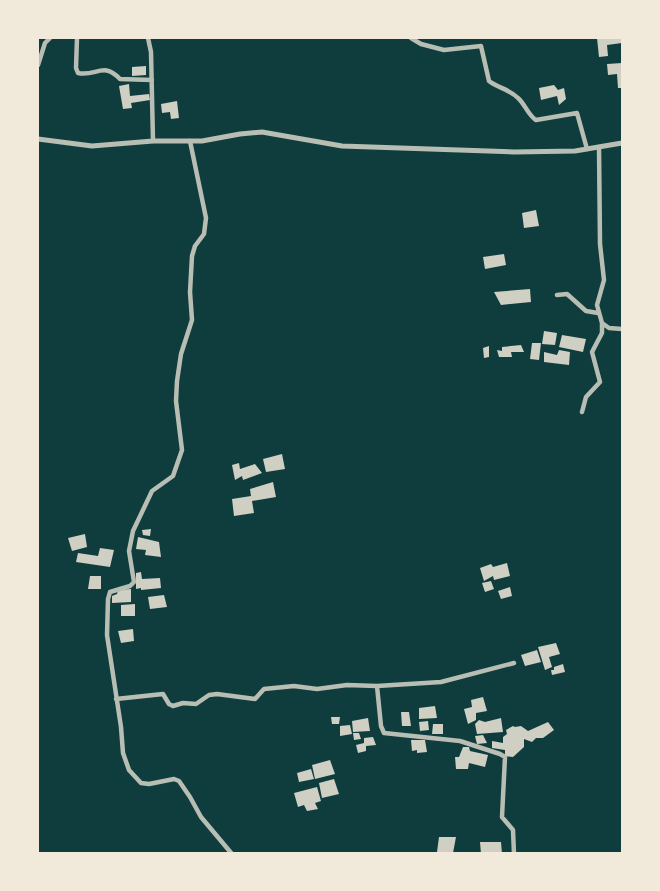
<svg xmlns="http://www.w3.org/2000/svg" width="660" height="891" viewBox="0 0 660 891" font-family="'Public Sans',sans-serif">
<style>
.building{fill:#cfcfc3}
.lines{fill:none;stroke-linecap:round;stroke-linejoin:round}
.minor{stroke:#b8beb3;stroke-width:4.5}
.tertiary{stroke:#b8beb3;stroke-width:5}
</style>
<rect width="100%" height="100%" fill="#0f3d3e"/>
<path class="building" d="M597 38H622V43L607 45 608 56 599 57Z
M622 63V88H618L617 74 608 75 607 64Z
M146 66V75L132 76V67Z
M129 84 130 96 149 94 150 100 131 103 132 108 123 109 119 86Z
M554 85 558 90 564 88 566 99 559 105 557 96 541 100 539 88Z
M177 101 179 118 171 119 170 112 162 113 161 104Z
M536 210 539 226 524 228 522 213Z
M504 254 506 265 485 269 483 257Z
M530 289 531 302 501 305 494 292Z
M544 331 557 333 555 345 542 344Z
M562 335 586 339 583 352 559 347Z
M532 343H541L539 360 530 359Z
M521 345 524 352H511L512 357H499L497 350 502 351V347Z
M489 346V357L484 358 483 348Z
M559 350 570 352 569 365 544 362V352L557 355Z
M282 454 285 469 266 472 263 459Z
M239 463 240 469 255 464 262 473 243 480 242 476 235 480 232 465Z
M273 482 276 497 252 501 254 513 234 516 232 499 251 496 250 489Z
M151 529 150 536 143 535 142 530Z
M85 534 87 547 72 551 68 538Z
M138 537 159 542 161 557 145 555 146 550 136 549Z
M100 548 114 550 110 567 76 562 78 553 98 556Z
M507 563 510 576 494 580 493 576 484 581 480 568 491 564 493 567Z
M141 572 142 579 160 578 161 588 141 590V588L136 589V573Z
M90 576H101V589H88Z
M491 581 494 589 485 592 482 583Z
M510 587 512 596 501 599 498 591Z
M131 589V602L112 603V596L117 594 118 590Z
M164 595 167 607 150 609 148 597Z
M135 604V616H121V605Z
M133 629 134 641 121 643 118 631Z
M556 643 560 654 549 657 552 667 545 670 538 647Z
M537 650 541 662 525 666 521 655Z
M563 664 565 672 552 675 551 670H554V667Z
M483 697 487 711 476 713V720L468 724 464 709 472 707 471 700Z
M435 706 437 718 419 719V708Z
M401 712H409L411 726H402Z
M331 717H340L339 724H332Z
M368 718 370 731 353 732 352 721Z
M501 718 503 732 477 734 475 724 479 720 485 722Z
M428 721 429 730 420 731 419 722Z
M548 722 554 730 543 738H536L532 742 524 739V747L513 757 505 756V750L492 748V741L503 743V737L507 734 506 730 513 726 515 727 521 726 528 731Z
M433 724H443V734H432Z
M350 725 352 734 340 736V726Z
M353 733H359L361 739 354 740Z
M483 735 487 743 477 744 475 736Z
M373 737 376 745 366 746V751L358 753 356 745 364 743V738Z
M411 740H425L427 752 417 753V750L412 751Z
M463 747H469L470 751 488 755 485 767 469 763 468 769H456L455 757H459Z
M330 760 335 774 315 779 312 765Z
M311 769 314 779 299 782 297 773Z
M334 779 339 794 322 798 319 783Z
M317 787 321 801 315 803 318 809 307 811 304 805 298 807 294 793Z
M439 837H456L453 853 437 852Z
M480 842H501L502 854H481Z"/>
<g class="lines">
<path class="minor" d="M77 38 76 68 78 73C96 77 103 61 120 79L152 80
M148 38 151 52 153 141
M411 38 421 44 444 50 481 46 489 81C498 88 509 89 518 98 525 104 528 115 536 120L577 113 587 149
M38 65 45 43 50 38
M190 141 206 218 204 234 195 246 192 256 190 292 192 320 181 354 177 381 176 401 182 450 173 476 152 491 133 531 129 551 134 582 130 586 110 592 108 599 107 635 121 727 123 753 129 770 141 783 149 784 174 779 179 781 190 797 201 817 232 854
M557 295 567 294 586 311 598 313
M602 323 609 328 622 329
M582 412 586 397 600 382 592 352 602 333V323L597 305 604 280 600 244 599 147
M377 686 381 726 384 733 460 741 500 754 505 757 502 817 513 830 514 854
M116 699 163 694 169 704 173 706 183 703 196 704 209 695 217 694 255 699 264 689 294 686 317 689 347 685 377 686 441 682 514 663"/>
<path class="tertiary" d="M38 139 92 146 153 141H202L240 134 262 132 342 146 514 152 575 151 622 143"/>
</g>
<rect width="660" height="891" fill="none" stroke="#f1e9da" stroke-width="78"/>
</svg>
